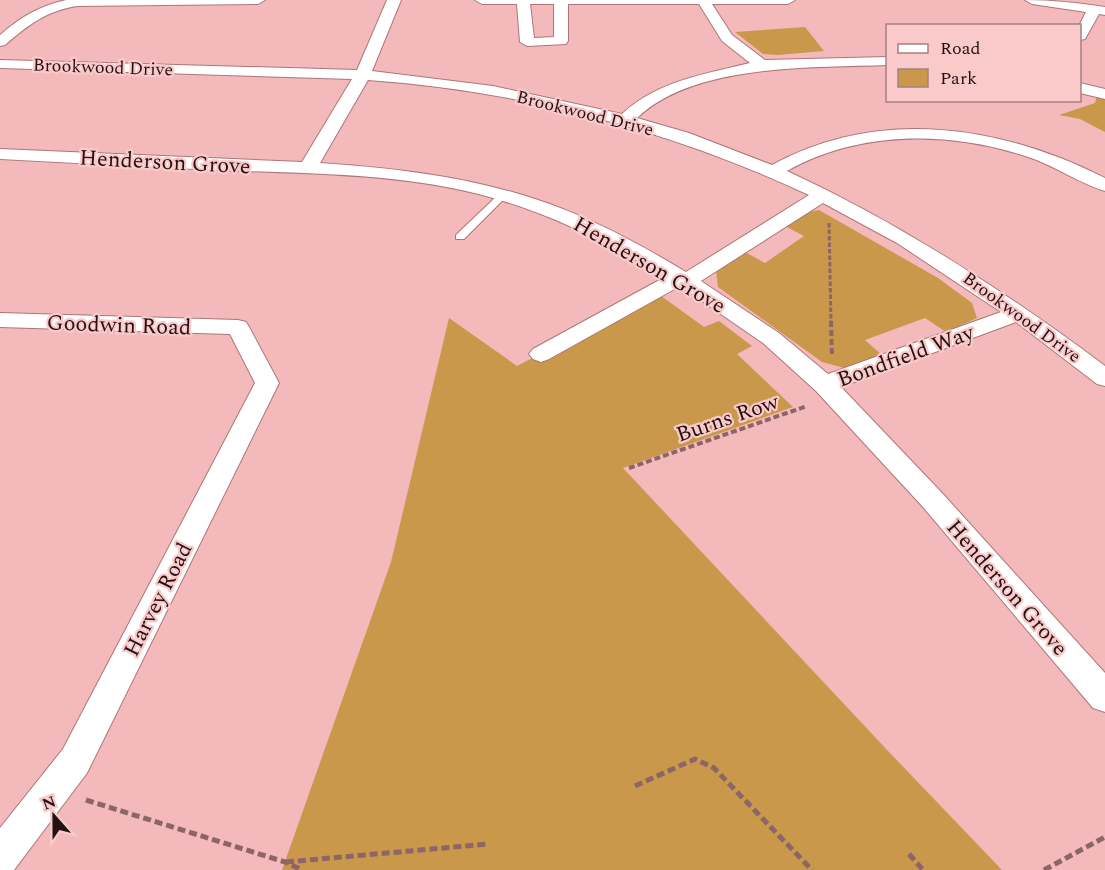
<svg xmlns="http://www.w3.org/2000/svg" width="1105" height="870" viewBox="0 0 1105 870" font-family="Spectral,serif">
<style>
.green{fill:#c9984a}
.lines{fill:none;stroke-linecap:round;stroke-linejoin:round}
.lane-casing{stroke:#ac7678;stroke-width:2}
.street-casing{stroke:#ac7678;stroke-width:2}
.path-far2{stroke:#8d6567;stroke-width:3;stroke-dasharray:4.5 2;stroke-linecap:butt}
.path-far1{stroke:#8d6567;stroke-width:4;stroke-dasharray:6 3;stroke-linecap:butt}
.path{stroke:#8d6567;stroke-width:5;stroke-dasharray:8 4;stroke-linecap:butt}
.lane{fill:#fff;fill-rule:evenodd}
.street{fill:#fff;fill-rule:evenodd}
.labels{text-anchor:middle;stroke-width:4.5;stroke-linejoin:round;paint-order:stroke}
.far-street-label{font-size:18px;fill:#251112;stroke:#facacb}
.street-label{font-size:22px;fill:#251112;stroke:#facacb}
</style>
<rect width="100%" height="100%" fill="#f4b9bb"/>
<path class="green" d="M805 27 824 51 778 55 763 54 735 32Z
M1097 96 1105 99V132L1080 119 1059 115 1095 103Z
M819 210 938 278 972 303 977 318 946 332 925 318 865 340 883 356 848 369 822 362 718 287 716 271 745 252 765 263 804 236 785 226 808 212Z
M657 293 704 327 719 321 752 346 737 354 793 407 623 468 889 752 1002 870H282L391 562 449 318 517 366Z"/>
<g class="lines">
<g class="lane-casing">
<path id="lane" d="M503 192 508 195 464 239H456V235L500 193Z"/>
</g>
<g class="street-casing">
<path id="street" d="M66 0H265L258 4 77 6C46 11 28 25 5 45L0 46V35C21 17 39 6 66 0Z
M387 0H401L372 71 493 86 622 114C657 81 705 74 750 63L722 41 699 4H568V41L566 44 527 46 520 42 517 4H482L475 0H795L788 4H712L732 35 765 60 888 57V65C813 68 694 63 637 118L689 133 772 165C879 107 1000 125 1105 178V191C1081 184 1058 168 1034 159 954 131 862 129 787 171 901 224 1005 291 1105 366V386L1097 384 1016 322 841 387 942 493 1105 673V712L1093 708 923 507 816 391 763 343 680 286 549 359 541 362 533 359 529 354 533 349 665 277C611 244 554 215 493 198 413 175 327 174 245 171 163 168 82 163 0 159V149L302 162 352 79 0 68V60L357 70ZM530 4H554V37L534 38ZM368 80C522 91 670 130 809 195L686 272C638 243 588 216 535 199 465 176 393 168 320 163ZM823 203 897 243 1001 312 828 374 779 333 701 281Z
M1025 0C1053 0 1078 3 1105 7V15L1099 14 1085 39 1080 40 1079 26 1086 12 1032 4Z
M1080 83 1105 89V99L1080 93Z
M0 313 238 320 246 322 249 327 279 383 87 773 14 870H0V828L63 749 255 383 230 334 0 327Z"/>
</g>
<path class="path-far2" d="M829 223 831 323"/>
<path class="path-far1" d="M831 321 832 356
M629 468 807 406"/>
<path class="path" d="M635 786 695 759 714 768 812 870
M86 800 285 862 302 870
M909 854 923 870
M286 862 488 844
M1044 870 1105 837"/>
<use href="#lane" class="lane"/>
<use href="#street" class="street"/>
</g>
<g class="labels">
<g class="far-street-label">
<text transform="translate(103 67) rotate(2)" y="6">Brookwood Drive</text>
<text transform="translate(585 113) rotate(14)" y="6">Brookwood Drive</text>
<text transform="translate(1022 317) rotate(36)" y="6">Brookwood Drive</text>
</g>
<g class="street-label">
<text transform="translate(165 161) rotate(3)" y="8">Henderson Grove</text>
<text transform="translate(650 264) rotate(30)" y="8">Henderson Grove</text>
<text transform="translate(119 324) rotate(2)" y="8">Goodwin Road</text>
<text transform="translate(905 355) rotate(-20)" y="8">Bondfield Way</text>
<text transform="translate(727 417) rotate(-19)" y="8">Burns Row</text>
<text transform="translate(1008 587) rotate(49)" y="8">Henderson Grove</text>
<text transform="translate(157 599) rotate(-63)" y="8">Harvey Road</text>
</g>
</g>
<rect x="886" y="24" width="195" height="78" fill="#facacb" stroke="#a58081" stroke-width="1.5"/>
<rect x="898" y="44" width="30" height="9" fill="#ffffff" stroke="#a58081" stroke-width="1.5"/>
<text x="940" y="54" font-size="18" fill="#251112">Road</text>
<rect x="898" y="69" width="30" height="18" fill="#c9984a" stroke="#a58081" stroke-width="1.5"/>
<text x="940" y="84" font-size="18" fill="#251112">Park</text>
<g transform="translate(54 816) rotate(339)" stroke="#facacb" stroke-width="4.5" paint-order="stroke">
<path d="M0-4.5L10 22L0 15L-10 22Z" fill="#251112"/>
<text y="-9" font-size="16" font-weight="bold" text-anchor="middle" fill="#251112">N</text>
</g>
</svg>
